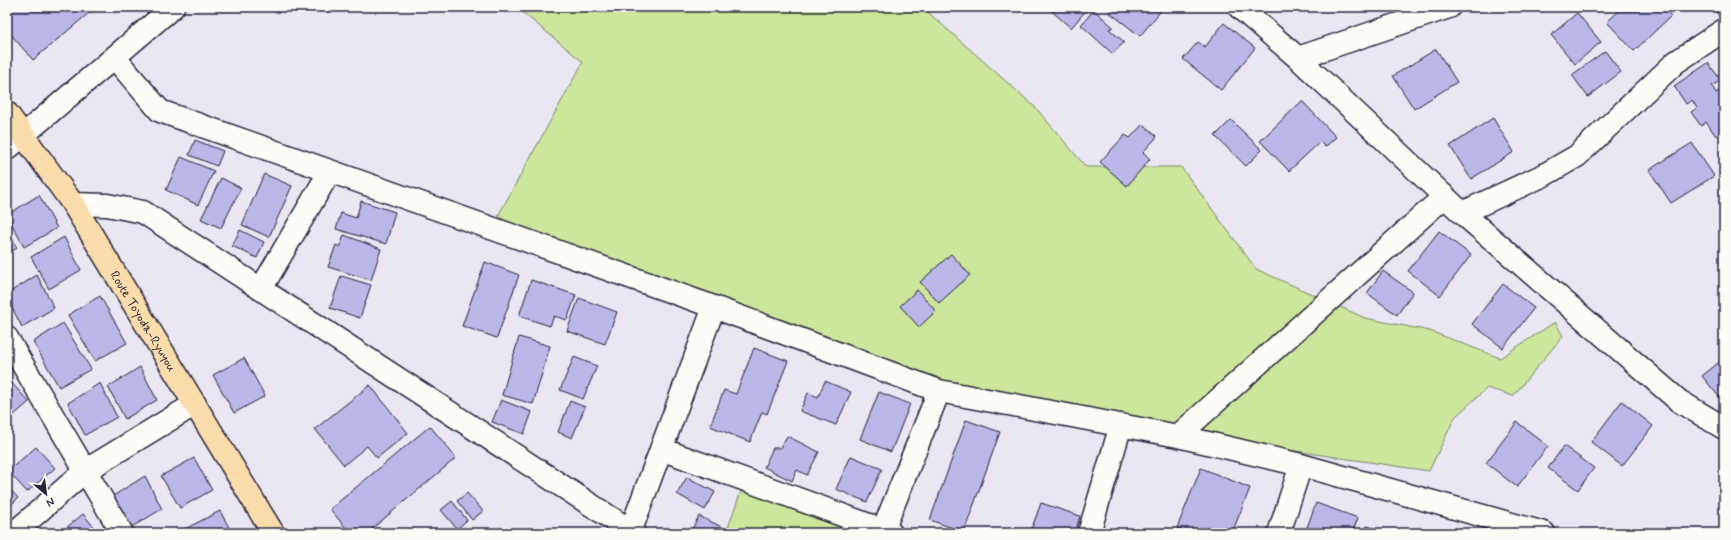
<svg xmlns="http://www.w3.org/2000/svg" width="1731" height="540" viewBox="0 0 1731 540" font-family="Mynerve,sans-serif">
<style>
.green{fill:#cee69b;stroke:#78846b}
.building{fill:#bcb7e9;stroke:#22223b}
.lines{fill:none;stroke-linecap:round;stroke-linejoin:round}
.minor-casing{stroke:#22223b;stroke-width:25}
.major-casing{stroke:#22223b;stroke-width:25}
.minor{stroke:#fdfcf7;stroke-width:22}
.major{stroke:#fddcac;stroke-width:22}
.labels{text-anchor:middle;stroke-width:3;stroke-linejoin:round;paint-order:stroke}
.street-label{font-size:13px;fill:#22223b;stroke:#fdfcf7}
</style>
<rect width="100%" height="100%" fill="#eae7f3"/>
<filter id="ink" filterUnits="userSpaceOnUse"><feTurbulence type="fractalNoise" baseFrequency=".025" numOctaves="2"/><feDisplacementMap in="SourceGraphic" scale="8" xChannelSelector="R" yChannelSelector="G"/><feConvolveMatrix kernelMatrix="1 2 1 2 8 2 1 2 1" color-interpolation-filters="sRGB"/></filter>
<g filter="url(#ink)">
<path class="green" d="M516 7H924L931 15 1035 107 1086 167H1181L1256 269 1365 318 1430 331 1500 358 1555 322 1563 336 1513 396 1487 388 1455 417 1429 471 1121 425 939 391 559 252 498 216 583 62Z
M745 480 866 533H726Z"/>
<path class="building" d="M7 7H96L33 60 7 30Z
M1047 7H1089L1071 28Z
M1113 7H1164L1140 36 1109 12Z
M1623 7H1663L1671 16 1634 51 1607 22Z
M1712 7H1724V22Z
M1094 10 1113 27 1109 29 1124 42 1113 54 1081 25Z
M1577 13 1601 42 1575 64 1551 35Z
M1224 23 1255 48 1221 90 1183 59 1198 42 1205 47Z
M1436 49 1457 82 1414 109 1393 76Z
M1605 51 1621 72 1588 97 1572 75Z
M1708 63 1721 80 1712 86 1716 93 1724 87V130L1716 136 1706 122 1701 126 1691 112 1697 108 1692 100 1686 104 1674 86Z
M1302 101 1336 137 1325 147 1320 142 1289 171 1260 141Z
M1493 118 1514 152 1471 179 1450 146Z
M1231 120 1262 150 1246 166 1215 136Z
M1143 124 1157 137 1143 152 1150 159 1127 186 1100 162 1125 135 1130 138Z
M195 140 223 151 217 166 189 155Z
M1692 143 1714 176 1671 203 1649 170Z
M181 157 214 171 198 205 166 190Z
M264 174 292 186 269 237 242 225Z
M221 178 241 188 221 228 201 219Z
M39 195 57 228 24 247 7 215Z
M361 201 395 212 386 244 336 229 341 213 356 218Z
M7 229 17 248 7 254Z
M240 230 264 242 257 258 232 246Z
M1439 231 1471 255 1440 296 1408 271Z
M344 235 381 249 371 280 328 267 336 245 340 247Z
M64 237 81 270 49 289 31 257Z
M951 254 970 275 939 303 920 282Z
M485 262 519 275 497 338 462 326Z
M1383 271 1413 292 1397 315 1367 293Z
M37 275 54 308 22 327 7 298V294Z
M341 276 371 285 360 318 330 308Z
M531 280 576 295 567 320 554 316 550 326 519 316Z
M1503 284 1534 308 1503 348 1472 324Z
M917 290 936 311 919 327 900 306Z
M100 296 127 343 95 361 68 315Z
M579 298 617 312 605 344 567 331Z
M63 323 91 369 59 387 33 342Z
M519 337 550 346 533 404 502 395Z
M754 348 788 361 767 414 762 412 750 442 710 426 724 390 736 394Z
M574 357 597 366 583 399 560 390Z
M244 358 265 396 234 413 213 375Z
M1723 359 1724 360V403L1702 376Z
M140 367 157 400 125 419 108 387Z
M10 381 29 402 7 421V383Z
M825 381 851 392 836 425 800 411 808 393 818 397Z
M100 383 117 417 85 435 68 403Z
M370 385 408 433 377 458 367 446 344 465 315 429Z
M879 392 910 404 891 452 860 439Z
M501 400 532 412 524 434 492 422Z
M570 401 585 407 572 438 558 432Z
M1622 401 1653 426 1622 466 1591 442Z
M966 420 1000 432 964 532 930 520Z
M1517 422 1548 446 1517 487 1486 463Z
M430 426 456 458 367 533H350L330 509Z
M787 436 819 452 807 475 797 470 792 481 764 467 773 448H780Z
M1564 446 1594 468 1578 490 1548 468Z
M36 447 55 468 27 492 8 471Z
M851 456 882 469 867 502 836 489Z
M194 458 212 490 180 508 161 476Z
M1201 468 1250 488 1232 533H1190L1177 528Z
M145 476 162 509 130 528 113 496Z
M687 477 715 492 705 510 677 494Z
M7 486 18 498 7 509Z
M467 493 483 511 472 520 457 501Z
M452 501 467 520 457 529 441 510Z
M1041 503 1080 516 1075 533H1030Z
M1316 503 1358 518 1352 533H1305Z
M220 511 232 533H177Z
M83 514 99 533H60Z
M699 516 724 528 721 533H690Z
M1367 526 1391 533H1365Z
M1111 528 1122 533H1109Z"/>
<g class="lines">
<g class="minor-casing">
<path id="minor" d="M1239 7 1298 58 1462 213 1679 401 1724 428
M115 58 160 111 703 303 939 391 1178 436 1301 465 1544 533
M1298 58 1449 7
M7 149 173 7
M73 204 107 205 143 212 634 533
M1462 213 1544 175 1577 156 1676 62 1724 30
M261 289 330 171
M7 338 122 533
M1178 436 1445 196
M661 449 891 533
M631 530 714 307
M14 533 85 471 195 404
M882 533 939 391
M1089 533 1121 425
M1279 533 1301 465"/>
</g>
<g class="major-casing">
<g id="major">
<path id="s1" d="M7 113 73 204 273 533"/>
</g>
</g>
<use href="#minor" class="minor"/>
<use href="#major" class="major"/>
</g>
</g>
<g class="labels">
<g class="street-label">
<text dy="5" stroke="none"><textPath href="#s1" startOffset="249">Route Toyoda-Ryuyou</textPath></text>
</g>
</g>
<rect width="1731" height="540" fill="none" stroke="#fdfcf7" stroke-width="24"/>
<rect x="12" y="12" width="1707" height="516" fill="none" stroke="#22223b" stroke-width="1.5" filter="url(#ink)"/>
<g transform="translate(46 494) rotate(151)" stroke="#fdfcf7" stroke-width="3" paint-order="stroke">
<path d="M0-3L7 15L0 10L-7 15Z" fill="#22223b"/>
<text y="-6" font-size="11" font-weight="bold" text-anchor="middle" fill="#22223b">N</text>
</g>
</svg>
